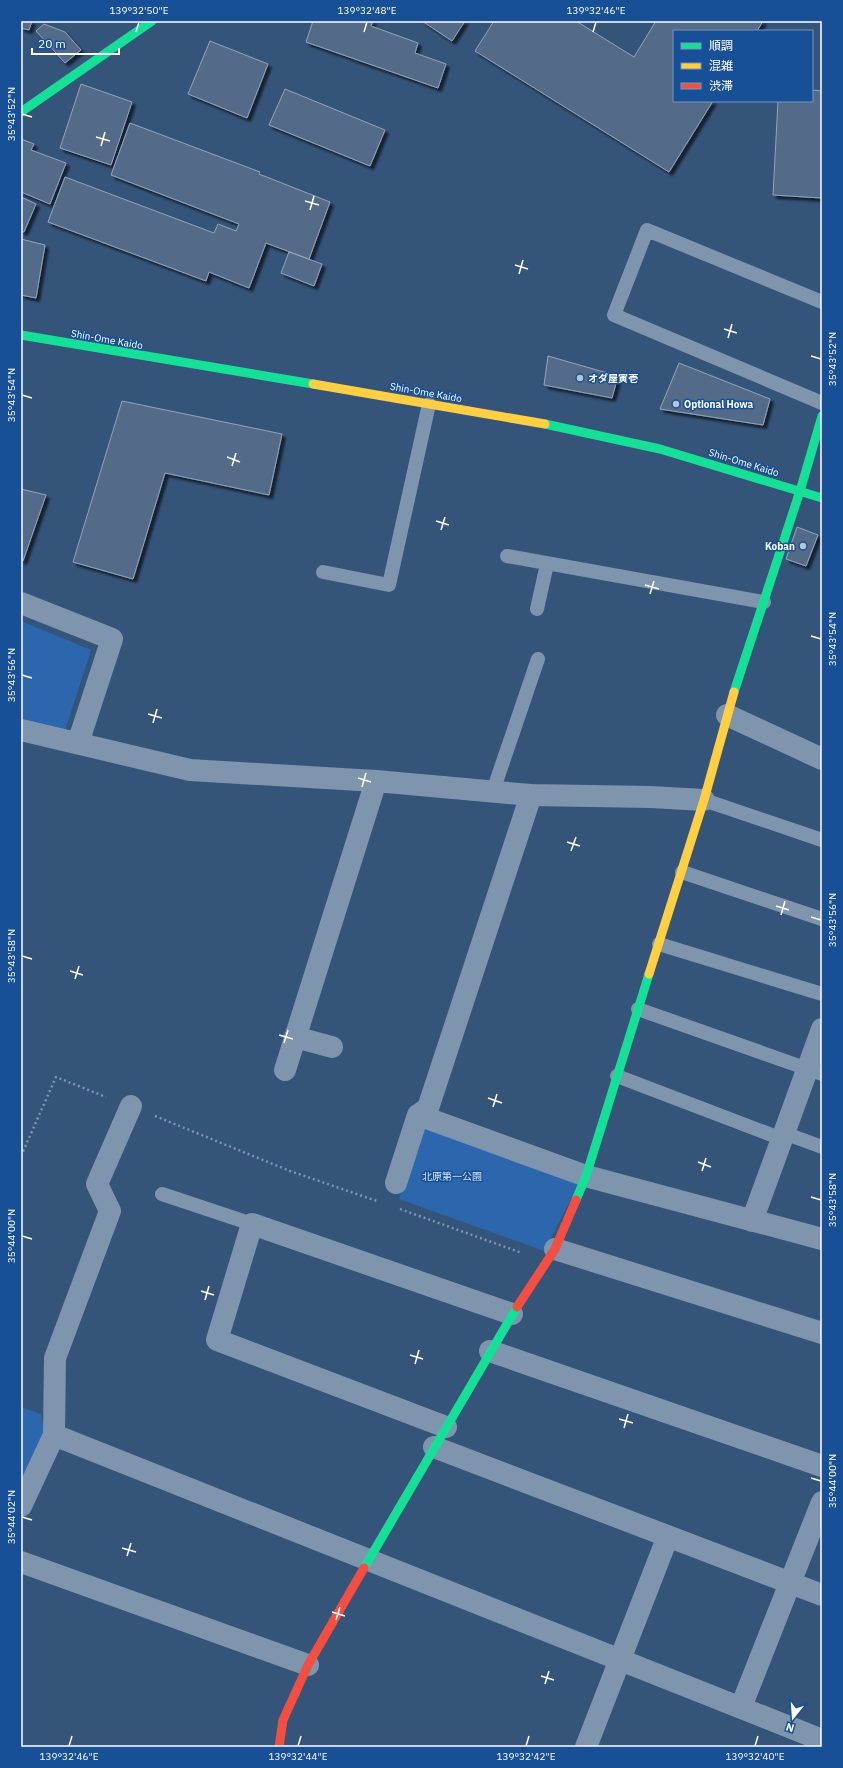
<svg xmlns="http://www.w3.org/2000/svg" width="843" height="1768" viewBox="0 0 843 1768" font-family="'IBM Plex Sans','Noto Sans JP',sans-serif">
<style>
.green{fill:#2c67ae}
.building{fill:#526b89;stroke:#93a4ba;filter:url(#shadow)}
.lines{fill:none;stroke-linecap:round;stroke-linejoin:round}
.path{stroke:#7f94ad;stroke-width:2.5;stroke-dasharray:2 3;stroke-linecap:butt}
.lane{stroke:#7f94ad;stroke-width:14}
.street{stroke:#7f94ad;stroke-width:22}
.fast{stroke:#16e098;stroke-width:9}
.slow{stroke:#ffcf43;stroke-width:9}
.jam{stroke:#f24e42;stroke-width:9}
.ticks{fill:none;stroke:#fff;stroke-width:1.5}
.poi-dot{fill:#b8c3d0;stroke:#185097;stroke-width:1.5}
.labels{text-anchor:middle;stroke-width:3;stroke-linejoin:round;paint-order:stroke}
.street-label{font-size:10px;fill:#fff;stroke:#185097}
.poi-label{font-size:10px;font-weight:bold;fill:#fff;stroke:#185097;text-anchor:start}
.park-label{font-size:10px;fill:#d2e5fc;stroke:#185097}
.neatline{fill:none;stroke:#fff;stroke-width:1.5}
.ticks-label{font-size:10px;text-anchor:middle;fill:#fff}
</style>
<defs>
<filter id="shadow"><feDropShadow dx="3.5" dy="3.5" stdDeviation="1" flood-color="#0009"/></filter>
</defs>
<rect width="100%" height="100%" fill="#35547a"/>
<path class="green" d="M21 621 91 650 64 734 21 725Z
M423 1122 580 1182 544 1251 399 1199Z
M21 1407 41 1414 44 1431 21 1485Z"/>
<path class="building" d="M21 21H32L29 30 21 28Z
M313 21H373L371 26 418 43 415 53 446 64 438 88 306 42Z
M422 21H465L452 41Z
M494 21H576L634 57 656 21H763L757 31H674V101H713L669 172 475 51Z
M44 24 65 32 81 50 65 63 36 31Z
M210 41 268 64 247 118 188 94Z
M81 84 132 102 111 165 60 148Z
M285 89 385 130 370 166 269 125Z
M812 90 822 91V198L773 195 778 101H812Z
M130 123 260 172 259 174 330 202 309 259 266 243 249 288 209 272 206 281 48 222 65 177 214 233 218 224 236 231 239 224 111 175Z
M21 139 34 144 31 150 66 163 50 204 21 192Z
M21 197 36 204 24 232 21 231Z
M21 239 45 245 36 298 21 295Z
M289 252 322 264 314 286 281 273Z
M548 356 618 376 612 398 544 385Z
M679 363 770 399 763 425 660 409Z
M122 401 282 434 269 495 165 473 133 579 73 562Z
M21 489 46 495 23 561H21Z
M797 527 818 535 806 566 786 559Z"/>
<g class="lines">
<path class="path" d="M155 1116 290 1171 377 1201
M21 1156 56 1077 106 1097
M400 1209 522 1253"/>
<path class="lane" d="M822 302 647 230 614 315 822 403
M507 556 764 602
M323 572 389 585 429 404
M537 609 547 564
M493 791 538 659
M704 800 822 840
M682 872 822 919
M659 944 822 994
M638 1009 822 1074
M617 1076 782 1139
M784 1133 822 1147
M162 1194 252 1224"/>
<path class="street" d="M21 603 112 639 78 743
M727 715 822 759
M21 730 190 770 376 781 531 795 650 797 704 800
M295 1037 332 1047
M285 1070 376 781
M418 1115 586 1176 822 1239
M396 1183 418 1115 428 1108 531 795
M752 1221 822 1029
M555 1249 822 1333
M490 1351 822 1466
M446 1427 217 1340 252 1224 512 1314
M54 1435 822 1740
M434 1447 822 1595
M21 1506 54 1435 55 1358 110 1211 97 1184 131 1106
M21 1562 308 1665
M741 1707 822 1502
M586 1747 668 1536"/>
<path class="fast" d="M21 112 152 21
M21 335 313 384
M545 424 660 449 822 498
M734 692 800 491 822 416
M576 1200 586 1176 649 974
M364 1568 517 1307"/>
<path class="slow" d="M313 384 545 424
M649 974 704 800 734 692"/>
<path class="jam" d="M517 1307 555 1249 576 1200
M279 1747 283 1720 308 1665 364 1568"/>
</g>
<path class="ticks" d="M136 32 139 22M364 32 367 22M593 32 596 22M22 114 32 117M96 137 110 141M101 146 105 132M305 201 319 205M310 210 314 196M515 265 528 269M519 274 523 260M724 329 737 333M728 338 732 324M811 356 821 359M22 395 32 398M227 457 240 462M232 466 236 453M436 521 449 525M441 530 445 517M645 585 659 589M650 594 654 581M811 636 821 639M22 675 32 678M148 714 162 718M153 723 157 709M358 778 371 782M362 787 366 773M567 842 580 846M571 851 576 837M776 906 789 910M781 915 785 901M811 917 821 920M22 956 32 959M70 971 83 975M75 979 79 966M279 1035 293 1039M284 1043 288 1030M488 1098 502 1103M493 1107 497 1094M698 1162 711 1167M702 1171 706 1158M811 1197 821 1200M22 1236 32 1239M201 1291 214 1295M205 1300 209 1286M410 1355 423 1359M415 1364 419 1350M619 1419 633 1423M624 1428 628 1414M811 1478 821 1481M22 1517 32 1520M122 1548 136 1552M127 1556 131 1543M332 1612 345 1616M336 1620 340 1607M541 1676 554 1680M545 1684 549 1671M69 1746 72 1736M298 1746 301 1736M526 1746 529 1736M755 1746 758 1736"/>
<g class="poi-dot">
<circle cx="580" cy="378" r="4"/>
<circle cx="676" cy="404" r="4"/>
<circle cx="803" cy="546" r="4"/>
</g>
<g class="labels">
<g class="street-label">
<text transform="translate(107 339) rotate(10)" y="4">Shin-Ome Kaido</text>
<text transform="translate(426 392) rotate(10)" y="4">Shin-Ome Kaido</text>
<text transform="translate(744 462) rotate(17)" y="4">Shin-Ome Kaido</text>
</g>
<g class="poi-label">
<text x="588" y="382">オダ屋寅壱</text>
<text x="684" y="408">Optional Howa</text>
<text x="795" y="550" text-anchor="end">Koban</text>
</g>
<g class="park-label">
<text x="452" y="1180">北原第一公園</text>
</g>
</g>
<rect width="843" height="1768" fill="none" stroke="#185097" stroke-width="44"/>
<rect x="673" y="30" width="140" height="72" fill="#185097" stroke="#7496c1"/>
<rect x="681" y="43" width="20" height="6" fill="#16e098" stroke="#7496c1"/>
<text x="709" y="50" font-size="12" fill="#ffffff">順調</text>
<rect x="681" y="63" width="20" height="6" fill="#ffcf43" stroke="#7496c1"/>
<text x="709" y="70" font-size="12" fill="#ffffff">混雑</text>
<rect x="681" y="83" width="20" height="6" fill="#f24e42" stroke="#7496c1"/>
<text x="709" y="90" font-size="12" fill="#ffffff">渋滞</text>
<g transform="translate(793 1718) rotate(197)" stroke="#185097" stroke-width="3" paint-order="stroke">
<path d="M0-3L7 15L0 10L-7 15Z" fill="#ffffff"/>
<text y="-6" font-size="11" font-weight="bold" text-anchor="middle" fill="#ffffff">N</text>
</g>
<path d="M32 48v6h87v-6" fill="none" stroke="#ffffff" stroke-width="2"/>
<text x="38" y="48" font-size="12" fill="#ffffff" stroke="#185097" stroke-width="3" paint-order="stroke">20 m</text>
<rect x="22" y="22" width="799" height="1724" class="neatline"/>
<g class="ticks-label">
<text x="139" y="14">139°32'50"E</text>
<text x="367" y="14">139°32'48"E</text>
<text x="596" y="14">139°32'46"E</text>
<text transform="translate(11 114) rotate(-90)" y="4">35°43'52"N</text>
<text transform="translate(832 359) rotate(-90)" y="4">35°43'52"N</text>
<text transform="translate(11 395) rotate(-90)" y="4">35°43'54"N</text>
<text transform="translate(832 639) rotate(-90)" y="4">35°43'54"N</text>
<text transform="translate(11 675) rotate(-90)" y="4">35°43'56"N</text>
<text transform="translate(832 920) rotate(-90)" y="4">35°43'56"N</text>
<text transform="translate(11 956) rotate(-90)" y="4">35°43'58"N</text>
<text transform="translate(832 1200) rotate(-90)" y="4">35°43'58"N</text>
<text transform="translate(11 1236) rotate(-90)" y="4">35°44'00"N</text>
<text transform="translate(832 1481) rotate(-90)" y="4">35°44'00"N</text>
<text transform="translate(11 1517) rotate(-90)" y="4">35°44'02"N</text>
<text x="69" y="1760">139°32'46"E</text>
<text x="298" y="1760">139°32'44"E</text>
<text x="526" y="1760">139°32'42"E</text>
<text x="755" y="1760">139°32'40"E</text>
</g>
</svg>
